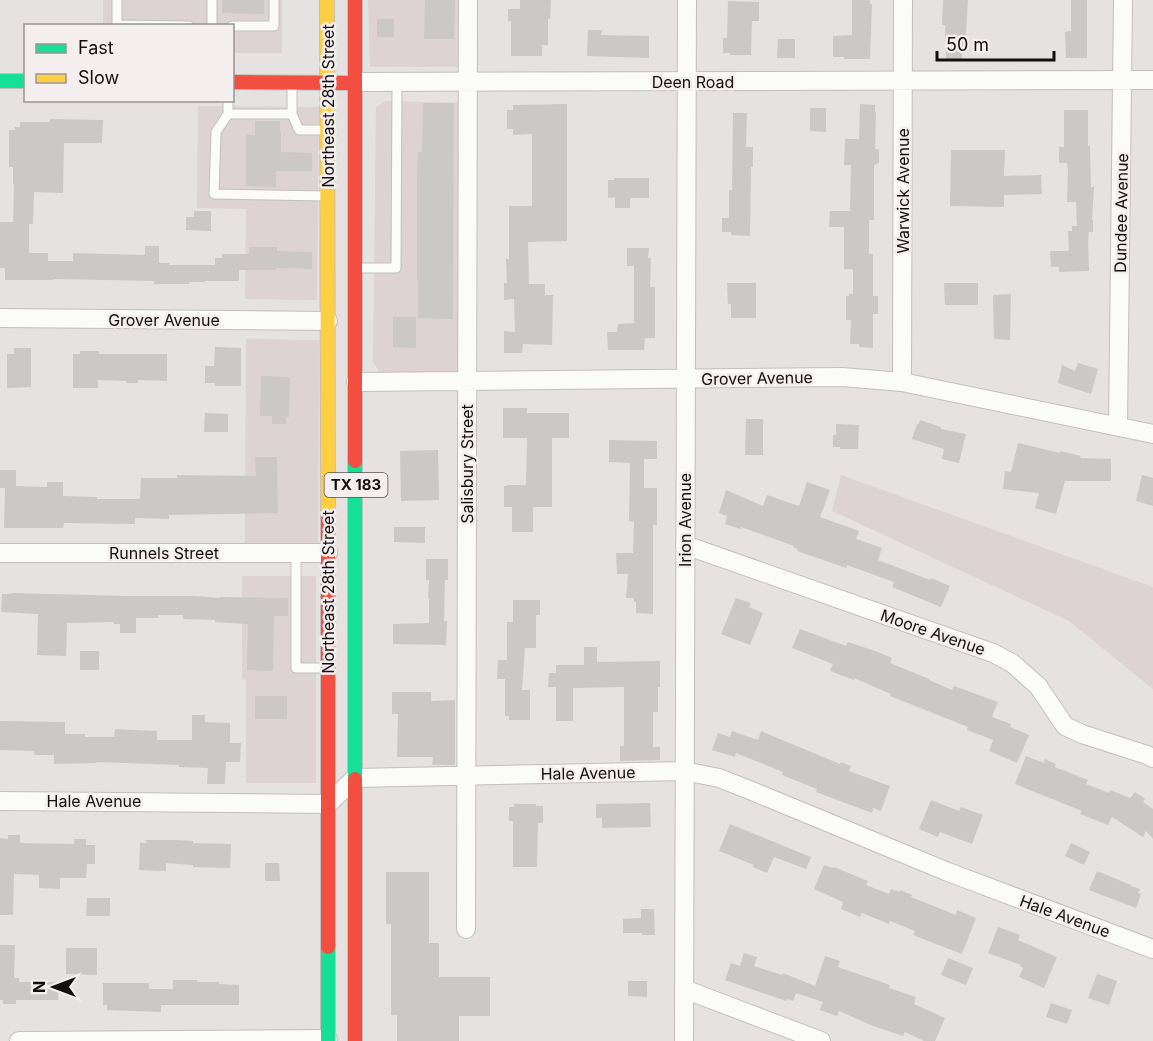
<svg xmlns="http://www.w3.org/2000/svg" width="1153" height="1041" viewBox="0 0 1153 1041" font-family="Inter,sans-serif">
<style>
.built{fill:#ddd3d2}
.building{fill:#cbc8c7}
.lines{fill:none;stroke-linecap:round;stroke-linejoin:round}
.lane-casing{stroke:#c2bfbe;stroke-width:11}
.street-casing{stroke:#c2bfbe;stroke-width:20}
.fast-casing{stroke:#c2bfbe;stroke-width:16}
.slow-casing{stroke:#c2bfbe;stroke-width:16}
.jam-casing{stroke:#c2bfbe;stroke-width:16}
.lane{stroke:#fbfbfa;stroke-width:9}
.street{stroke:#fbfbfa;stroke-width:18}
.fast{stroke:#16e098;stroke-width:14}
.slow{stroke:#ffcf43;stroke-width:14}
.jam{stroke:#f24e42;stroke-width:14}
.labels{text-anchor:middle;stroke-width:5;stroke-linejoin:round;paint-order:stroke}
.shield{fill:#f4eeee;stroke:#565352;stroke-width:1.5}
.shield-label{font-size:15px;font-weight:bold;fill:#12100f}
.street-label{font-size:16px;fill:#12100f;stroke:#f4eeee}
</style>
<rect width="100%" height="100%" fill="#e6e2e1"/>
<path class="built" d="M103 0H282V53H233L232 26H103Z
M368 0H459V67H370Z
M385 101 460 103 462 366 456 374 380 373 373 362 376 107Z
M198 106 319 107 317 300 245 299 246 209 197 208Z
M246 339 319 340 318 544 245 543Z
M841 475 1153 587V689L1069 621 832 511Z
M242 576H316V783H246V680L242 679Z"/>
<path class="building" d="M222 0H264V14L222 13Z
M425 0H455L454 39H424Z
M520 0H551L550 19H548V45H542V56H511V21H508V9H520Z
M852 0H870V4H872L870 59H844V57H833V36L852 35Z
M943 0H968L965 49H962V60H946L945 25H942Z
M1071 0H1087V58H1066L1065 32 1071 31Z
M728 1 759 2V21H752L751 55H730V53H723V38H727Z
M377 19H394V37H377Z
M588 30H602L601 35 649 36V58L587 56Z
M778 39H795V58H777Z
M423 103H454L453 319 418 318V280H417V180L418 152H422Z
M567 104V241L528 242 529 284H545V295H553L552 345 523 344 522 353H504V331L515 332 514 299 504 300V283H507L506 259H509V206H532V134L513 135V129H507V110H513V105Z
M860 104 875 105V112H876L875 149H879V163L874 165V220H869V254H873V296H878V314H873V348L859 347V344H850L851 320H846V296H849V294H853V269H844V227H829L830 211H850L851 165H844L845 139H859Z
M810 108H826V132L810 131Z
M1064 110H1088V146H1090L1091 187H1094L1092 220H1093V232H1089L1088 241 1089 271 1059 272V267H1051L1050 251H1069L1068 231H1072V226H1077L1076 202H1067L1068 170 1067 163H1059V147H1064Z
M733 113H747L746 147H753V167H751L750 236 731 235V232H722V218H729V190H732Z
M50 119 103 120 102 143H64L63 193 34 192 33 224H29V253H48V261H73V253L145 255V246H159V263H169V265H215V258H222V254H249V247H277V251L312 252V269L276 268V270H239V281H205V282H189V284H154V281L54 279V280H5V268H0V222H13L14 184H13V167H9V130H15V127H20V122H50Z
M255 121H280V132H281V152L312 153V171H276V187L246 186V135H255Z
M951 150H1005L1004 176 1041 175 1042 194 1004 195V207L950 206Z
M614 178H649V198H630V208H615V197L608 198V180H614Z
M194 211H211V231L186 230V217H194Z
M627 248H649L648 258H651L650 287H655V338H645L644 350H608L607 332H617L618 324 634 323V266H627Z
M727 283H756V318H731V304H728Z
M944 283H978V305H945Z
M1011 294 1010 340 994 339 993 295Z
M393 317H416V348L393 347Z
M215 347 241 348V386H215V383H205V366H214Z
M14 348H31V387L7 388V354H14Z
M80 351H99V354H167V381L138 380V383H126V381L98 380V388H73V354H80Z
M1078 363 1098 369 1091 394 1058 383 1062 365 1075 371Z
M261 376 290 377 289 417H286V424H272V416H260Z
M503 408H527V413H569V438H552V507H533V532H512V507H504V486H507V485H526L527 438H503Z
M205 413 228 414V432H204Z
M746 419H763V455H745Z
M920 420 941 427V429L966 434 959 463 942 459 944 449 912 439 917 424H919Z
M836 424 859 425 858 449H840V447H833V435H836Z
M609 440 657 441V459H644V488H657V525H653V614L636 613V602H634V598H626L628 574H617L616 553H633L634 522 629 521 630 463 609 462Z
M1018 443 1060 453V451L1081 456 1080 458 1111 459V481H1065L1056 514 1035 508 1039 493 1003 489 1005 471 1011 472Z
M438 450 439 500 401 501 400 451Z
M255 457H277L278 513 169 515V519L135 518V524L64 523 63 528H4L5 488H0V470H16V486L47 487V482H63V496L97 497V499H140L141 478H177V475L256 476Z
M1142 475 1153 478V506L1136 501Z
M807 482 830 490 820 517 859 531 856 539 882 548 878 560 930 580 931 578 950 586 941 607 892 587 894 582 847 565 846 568 797 551 798 549 793 547 794 546 741 527V529L725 524 727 516 719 513 726 490 763 506 767 495 799 506Z
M394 527H425V543L394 542Z
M426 559H448V580H445L444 621H447L446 645 393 644V624L429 623V598H428L429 580H426Z
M11 593 127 596H195L219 598 220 597 288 598V616H274L273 671 247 670 248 624 215 622V620L183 619V615H158V618H136V633H120V624H114V622L67 623 66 656 37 655 38 614 1 612 2 594H10Z
M736 598 751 603 749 607 763 613 750 645 721 634Z
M513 600H540V615H536V648H525L522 690H530V720H509V716H505V679H497L498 660H507V622H513Z
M800 629 846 646 848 642 878 652 892 658 890 663 929 679V680L952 690 954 686 998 702 992 717 1011 724 1010 727 1029 735 1017 763 989 751 993 740 967 730 968 727 890 696 891 694 854 678V680L830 671 833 664 792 648Z
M584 647H597V662L660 661V687H658V712H653V747H660V760L620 761V746H624V687L573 688V721H556V687H548L549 673H556V665H584Z
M80 651H99V670H80Z
M392 692H431V701L455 700V765H432L433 757H397L398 714H392Z
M255 696H287V719H255Z
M192 715H205V722L230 723V743H241L240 762H226L225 784H207L208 768 179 767V765L96 762V763L54 764V755H34V751L0 750V721L65 722V734H85V737H114L115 729 135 730 157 731V740H192Z
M732 731 758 740 761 731 840 764 841 762 851 766 849 771 890 786 881 811 873 808 872 813 816 792 817 789 782 775 783 772 736 753 735 757 712 750 718 733 730 737Z
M1026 756 1044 763 1045 759 1056 764 1055 767 1088 780 1086 784 1109 793 1110 790 1130 798 1135 792 1145 799 1143 802 1153 809V839L1146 831 1143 837 1112 817 1108 825 1080 814 1082 811 1015 784Z
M931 800 959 811 961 807 983 815 972 844 940 832 938 837 919 829Z
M650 803 651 827 602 828V818H596V804Z
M514 804H536V806H543V823H538L537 867H513V821H509V807H514Z
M730 824 811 857 806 869 774 857 767 873 753 867 754 865 719 851Z
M8 835H20V843L74 844V839H86V845H95V864H87L86 878H60V889L39 888V875L14 874 13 915H0V838L8 839Z
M146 840H175L193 841V843L231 844 230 868 193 867V865L166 863V871L139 870 140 843H146Z
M1071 843 1090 852 1084 865 1065 856Z
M265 863H279L280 881H265Z
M824 865 833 868 834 867 868 881 866 885 889 894 891 889 900 892V890L912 895 911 897 956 915 957 910 976 918 962 954 913 935 915 931 890 921 889 924 862 913 860 917 841 909 843 902 814 889Z
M1097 871 1131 885V886L1140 889 1138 893 1141 894 1136 908 1089 890Z
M386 872H429V943H439V977H490V1016H459V1041H397V1015H391V924H386Z
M87 898H110V916H86Z
M641 909H654L655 935H642V933H623V919L641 918Z
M998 927 1020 935 1018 940 1057 957 1044 988 1019 977 1023 968 1020 966 1021 965 988 953Z
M0 945H15L14 978H19V982H59L58 1000H16V1004H3V1000H0Z
M66 948H97V975L66 974Z
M744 953 757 957 754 966 782 975 783 973 815 986 825 956 840 961 838 967 890 985 889 988 916 997 914 1004 945 1018 935 1041H924L905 1032 903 1036 873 1026 839 1011 837 1016 820 1010 823 1002 796 993 793 1001 787 999 786 1001 725 980 731 963 740 966Z
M948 958 973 968 966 985 941 975Z
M1097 974 1117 981 1109 1005 1088 998Z
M173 980H197V982H219V984L239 985V1005H161V1012L107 1010V1005H103V983H149V989H173Z
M628 981H647V997L628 996Z
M1051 1003 1072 1010 1067 1024 1046 1017Z"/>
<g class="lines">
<g class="lane-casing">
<path id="lane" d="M117 0V26
M117 25 189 26
M212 26V0
M232 26H274V0
M228 100V114H292V85
M228 114 216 132 214 194 326 196
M292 114 299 130H323
M358 268H396L397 82
M296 553V668H326"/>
</g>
<g class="street-casing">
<path id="street" d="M356 82 1153 80
M0 318 328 321
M356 382 842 377 902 382 1153 434
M902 382 903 0
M1118 426 1123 0
M685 545 993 653 1012 663 1038 686 1065 726 1082 734 1147 755 1153 758
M0 553H328
M0 801 328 804 355 778 684 771 719 778 752 791 948 872 1153 949
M466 929 468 0
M684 989 821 1041
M19 1041 328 1039
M684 1041 687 0"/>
</g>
<g class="fast-casing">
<path id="fast" d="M0 81H26
M355 461V779
M328 947V1041"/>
</g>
<g class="slow-casing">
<path id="slow" d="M327 0 328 518"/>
</g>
<g class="jam-casing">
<path id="jam" d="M355 0V461
M232 82 349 83
M328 518V947
M355 779V1041"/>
</g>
<use href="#lane" class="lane"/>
<use href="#street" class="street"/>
<use href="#fast" class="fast"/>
<use href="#slow" class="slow"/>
<use href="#jam" class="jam"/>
</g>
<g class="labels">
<rect class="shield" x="324.5" y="473" width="63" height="24" rx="4.5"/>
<g class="shield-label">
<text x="356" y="490">TX 183</text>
</g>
<g class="street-label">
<text x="693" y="88">Deen Road</text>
<text transform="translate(328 106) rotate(-90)" y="6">Northeast 28th Street</text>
<text transform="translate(903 191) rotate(-90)" y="6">Warwick Avenue</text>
<text transform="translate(1121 213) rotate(-89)" y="6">Dundee Avenue</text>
<text x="164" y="326">Grover Avenue</text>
<text transform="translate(757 378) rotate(-1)" y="6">Grover Avenue</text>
<text transform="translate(467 464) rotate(-90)" y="6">Salisbury Street</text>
<text transform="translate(685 520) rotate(-90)" y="6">Irion Avenue</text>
<text x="164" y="559">Runnels Street</text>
<text transform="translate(328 592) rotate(-90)" y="6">Northeast 28th Street</text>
<text transform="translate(933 632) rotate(19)" y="6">Moore Avenue</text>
<text transform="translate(588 773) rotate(-1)" y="6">Hale Avenue</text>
<text x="94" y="807">Hale Avenue</text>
<text transform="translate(1065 916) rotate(20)" y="6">Hale Avenue</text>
</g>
</g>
<rect x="24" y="24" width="210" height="78" fill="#f4eeee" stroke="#9a9595" stroke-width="1.5"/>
<rect x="36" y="44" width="30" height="9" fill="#16e098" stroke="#9a9595" stroke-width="1.5"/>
<text x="78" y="54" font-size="18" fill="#12100f">Fast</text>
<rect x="36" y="74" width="30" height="9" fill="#ffcf43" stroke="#9a9595" stroke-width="1.5"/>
<text x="78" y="84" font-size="18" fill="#12100f">Slow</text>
<g transform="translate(54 987) rotate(270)" stroke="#f4eeee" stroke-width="4.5" paint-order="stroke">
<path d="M0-4.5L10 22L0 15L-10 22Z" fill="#12100f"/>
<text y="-9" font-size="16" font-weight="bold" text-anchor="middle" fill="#12100f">N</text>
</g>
<path d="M937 51v9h117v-9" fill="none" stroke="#12100f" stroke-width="3"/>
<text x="946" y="51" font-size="18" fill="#12100f" stroke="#f4eeee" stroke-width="4.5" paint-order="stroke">50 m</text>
</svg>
